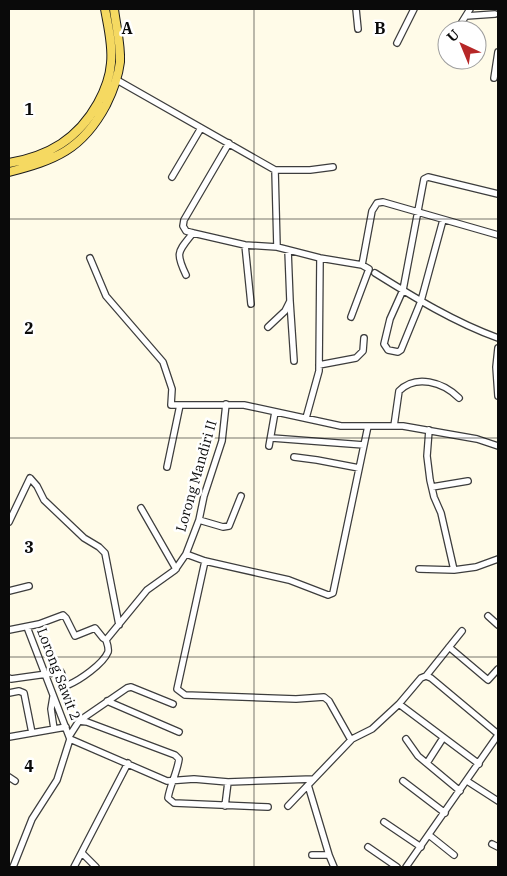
<svg xmlns="http://www.w3.org/2000/svg" width="507" height="876" viewBox="0 0 507 876" font-family="'IBM Plex Serif',serif">
<style>
.lines{fill:none;stroke-linecap:round;stroke-linejoin:round}
.minor-casing{stroke:#3d3d3d;stroke-width:8}
.major-casing{stroke:#1b1b1b;stroke-width:10}
.minor{stroke:#fff;stroke-width:5.5}
.major{stroke:#f5d961;stroke-width:8}
.grid{fill:none;stroke:#0a0a0a;stroke-width:1;stroke-opacity:0.55}
.labels{text-anchor:middle;stroke-width:5;stroke-linejoin:round;paint-order:stroke}
.street-label{font-size:14px;fill:#0a0a0a;stroke:#fff}
.grid-label{font-size:16px;text-anchor:middle;font-weight:bold;fill:#0a0a0a;stroke:#fff;stroke-width:5;stroke-linejoin:round;paint-order:stroke}
</style>
<rect width="100%" height="100%" fill="#fffbe8"/>
<g class="lines">
<g class="minor-casing">
<path id="minor" d="M356 9 358 29
M466 16 495 14
M457 30 470 9
M397 43 414 9
M494 78 498 52
M117 80 275 170 277 247 320 258 362 265 369 269 351 317
M229 143 184 220 183 226 186 231 193 233 245 245 277 247
M275 170H310L333 167
M172 177 201 128
M443 220 421 301 401 350 398 352 388 350 384 344 390 319 403 290 424 179 428 177 498 194
M245 245 251 304
M90 258 106 296 163 362 172 389 171 405H244L341 426H403L477 439 498 446
M362 265 372 211 377 203 383 202 498 235
M375 273C415 298 454 322 498 338
M186 275C175 252 178 252 193 233
M290 301 294 361
M268 327 285 311 290 301 288 250
M498 348 496 367 498 396
M319 365 356 358 363 351 364 338
M306 418 319 371 320 258
M394 426 399 391C416 374 443 382 459 398
M429 430 427 456 430 480 434 497 441 513 454 570 476 567 498 559
M272 438 364 445
M269 446 275 412
M294 457 317 460 359 468
M167 467 180 405
M432 487 468 481
M141 508 176 569
M199 520 223 527 229 526 241 496
M9 522 30 478 37 486 44 500 84 538 99 547 105 553 119 625
M186 554 205 561 289 580 328 595 333 593 368 426
M205 561 177 689 185 695 296 699 324 697 329 701 351 740
M419 569 454 570
M9 591 29 586
M488 616 498 625
M9 630 39 624 63 615 66 618 75 636 95 628 103 638 106 640 147 590 175 570 186 554 199 520 204 496 222 441 226 404
M449 647 488 680 498 669
M426 676 462 631
M9 678 11 679 61 672 66 684 68 685C80 680 103 664 108 652 109 648 107 643 106 640
M9 693 19 691 24 693 32 733
M53 697 51 709 54 729
M107 701 179 732
M399 704 479 764
M79 721 127 688 131 687 173 704
M70 735 79 721 87 722 175 755 179 759C177 773 170 785 168 798L174 803 268 807
M9 737 66 727
M70 739 167 781 194 779 228 782 313 779
M406 739 418 756 460 791
M427 763 443 738
M9 777 15 781
M403 781 445 813
M467 781 498 801
M308 785 329 855
M225 806 228 782
M288 806 352 739 372 729 399 704 421 678 426 676 431 678 498 734
M384 822 421 847
M429 835 454 855
M492 844 498 847
M368 847 397 867
M82 853 96 867
M312 855H329L334 867
M13 867 32 819 57 780 70 739 27 627
M74 867 128 763
M406 867 498 735"/>
</g>
<g class="major-casing">
<path id="major" d="M9 163C49 156 78 139 98 103 105 90 110 77 111 63 113 45 108 26 105 9
M9 172C55 160 82 150 106 105 113 91 118 78 120 62 121 45 116 26 114 9"/>
</g>
<use href="#minor" class="minor"/>
<use href="#major" class="major"/>
</g>
<path class="grid" d="M254 9V867M9 219H498M9 438H498M9 657H498"/>
<g class="labels">
<g class="street-label">
<text transform="translate(196 476) rotate(-74)" y="5">Lorong Mandiri II</text>
<text transform="translate(59 674) rotate(69)" y="5">Lorong Sawit 2</text>
</g>
</g>
<g class="grid-label">
<text x="127" y="34">A</text>
<text x="380" y="34">B</text>
<text x="29" y="115">1</text>
<text x="29" y="334">2</text>
<text x="29" y="553">3</text>
<text x="29" y="772">4</text>
</g>
<rect width="507" height="876" fill="none" stroke="#0a0a0a" stroke-width="20"/>
<g transform="translate(462 45) rotate(316)"><circle r="24" fill="#ffffff" stroke="#9d9d9d"/>
<path d="M0-4L9 19L0 12L-9 19Z" fill="#b62727"/>
<text y="-8" font-size="14" font-weight="bold" text-anchor="middle" fill="#0a0a0a">U</text>
</g>
</svg>
